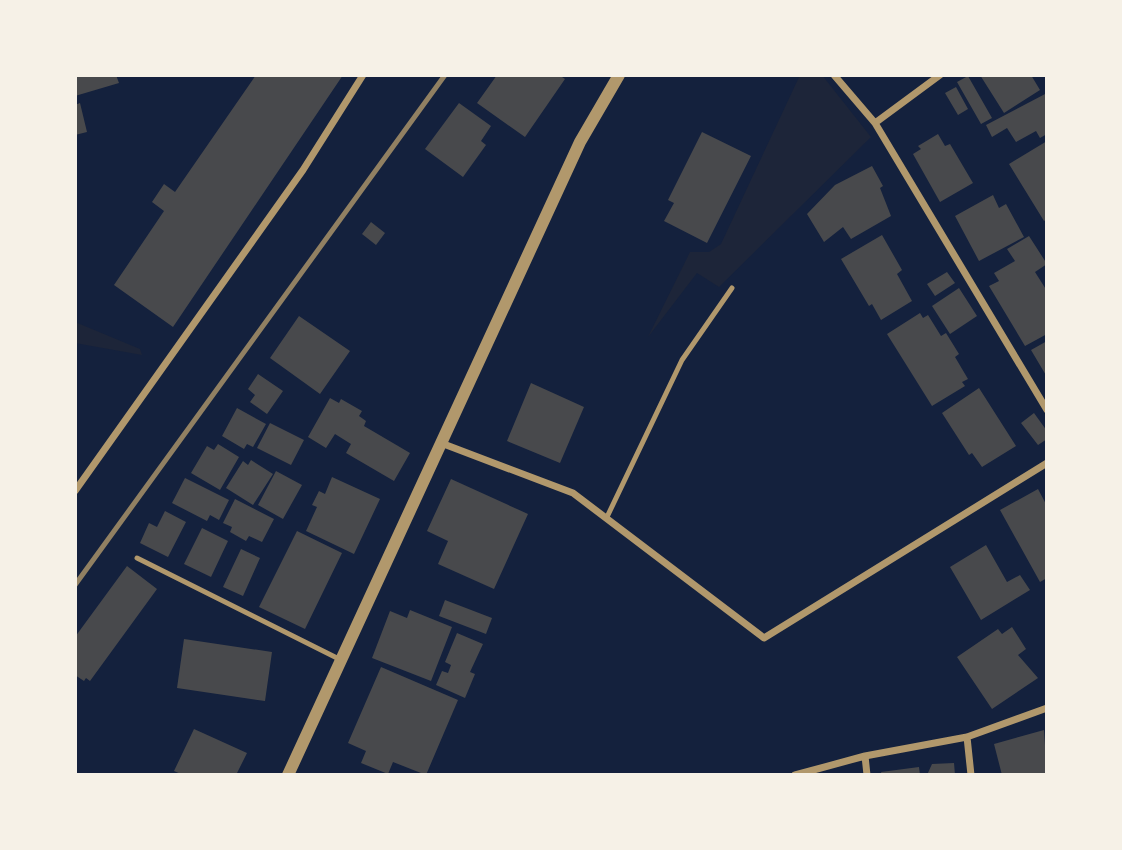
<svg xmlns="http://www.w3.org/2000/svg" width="1122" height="850" viewBox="0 0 1122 850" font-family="'DejaVu Sans',sans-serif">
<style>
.green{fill:#1d2539}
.building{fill:#48494c}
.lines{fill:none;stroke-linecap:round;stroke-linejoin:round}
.service{stroke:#b1986c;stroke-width:5}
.minor{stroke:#b1986c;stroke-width:7}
.tertiary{stroke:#b1986c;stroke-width:12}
.rail{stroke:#918062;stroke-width:5}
</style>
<rect width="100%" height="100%" fill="#14213d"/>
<path class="green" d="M800 75H822L871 137 719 287 697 273 648 337 690 252H709L721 244Z
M75 322 140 349 142 355 75 343Z"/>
<path class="building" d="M75 75H116L119 83 75 96Z
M256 75H343L173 327 114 285 164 211 152 202 164 184 175 192Z
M497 75H559L565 79 525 137 477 103Z
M980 75H1031L1040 90 1004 113Z
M968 76 992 118 981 124 957 82Z
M956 87 968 109 958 115 945 93Z
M1047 93V134L1040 138 1036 131 1016 142 1007 128 992 137 986 125Z
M80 103 87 132 75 135V105Z
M459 103 491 126 481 141 486 145 463 177 425 149Z
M702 132 751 156 707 243 664 221 674 203 668 200Z
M938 134 945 146 950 144 973 183 940 202 913 154 921 149 918 146Z
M1047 141V219L1044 221 1009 164Z
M872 166 883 186 880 188 891 216 851 239 843 227 824 242 807 214 835 185Z
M993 195 999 208 1006 204 1024 237 979 261 955 216Z
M371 222 385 233 376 245 362 234Z
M882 235 902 270 897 274 912 301 881 320 872 304 869 306 841 259Z
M1029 236 1047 264 1035 272 1047 291V334L1025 346 989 286 999 281 994 273 1015 261 1007 249Z
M947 272 955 283 935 296 927 284Z
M959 288 977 316 950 334 932 306Z
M920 313 923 318 928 315 941 336 946 333 959 354 955 357 968 379 962 382 965 386 932 406 887 334Z
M299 316 350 351 320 394 270 358Z
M1047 341V377L1031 350Z
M258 374 283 391 267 414 250 402 255 395 248 389Z
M531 383 584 407 560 463 507 441Z
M979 388 1016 446 982 467 972 453 969 455 942 413Z
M330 398 339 403 341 399 362 411 359 416 366 421 364 426 410 453 394 481 346 453 351 444 335 434 326 448 308 437Z
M237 408 266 424 253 447 247 444 244 449 222 436Z
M1034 413 1047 431V439L1038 445 1021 423Z
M270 423 304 440 291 465 257 448Z
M218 444 239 457 220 490 191 473 207 446 214 450Z
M251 460 273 474 253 505 226 488 243 461 248 465Z
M276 471 302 485 283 519 258 505Z
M332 477 380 499 354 554 306 531 317 507 312 505 319 491 325 494Z
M185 478 229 500 219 520 210 515 207 521 172 503Z
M451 479 528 514 494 589 438 564 448 541 427 531Z
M1038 489 1047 506V578L1040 582 1000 510Z
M235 499 274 519 262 542 249 536 246 541 230 532 232 527 223 523Z
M165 511 186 522 168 557 140 543 149 523 157 527Z
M202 528 228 541 211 577 184 564Z
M297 531 342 553 305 629 259 607Z
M986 545 1007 582 1020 575 1030 590 981 620 950 567Z
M241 549 260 558 243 596 223 587Z
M127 566 157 589 90 681 86 678 84 681 75 675V637Z
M445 600 492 618 486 634 439 616Z
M410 610 452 627 431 681 372 658 390 611 407 618Z
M1012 627 1026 649 1018 655 1038 678 992 709 957 657 998 629 1002 634Z
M457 633 483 644 470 672 475 674 465 698 436 685 442 671 448 673 451 665 445 662Z
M184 639 272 652 265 701 177 688Z
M381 667 458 700 426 775 393 762 388 774 361 763 366 751 348 743Z
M194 729 247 753 236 775H183L174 771Z
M1044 730 1047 775H1002L994 744Z
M954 763 955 775H927L932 764Z
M919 767 920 775H882L881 772Z"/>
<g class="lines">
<path class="service" d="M607 517 682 360 732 288
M137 558 341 660"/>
<path class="minor" d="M834 75 875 123 1047 410
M875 123 940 75
M441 443 573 493 764 638 1047 463
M75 491 303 170 363 75
M967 737 971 775
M865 756 867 775
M795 775 865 756 967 737 1047 708"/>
<path class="tertiary" d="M288 775 580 142 619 75"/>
<path class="rail" d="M75 585 445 75"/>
</g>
<rect width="1122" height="850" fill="none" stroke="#f6f1e7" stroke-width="154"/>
</svg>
